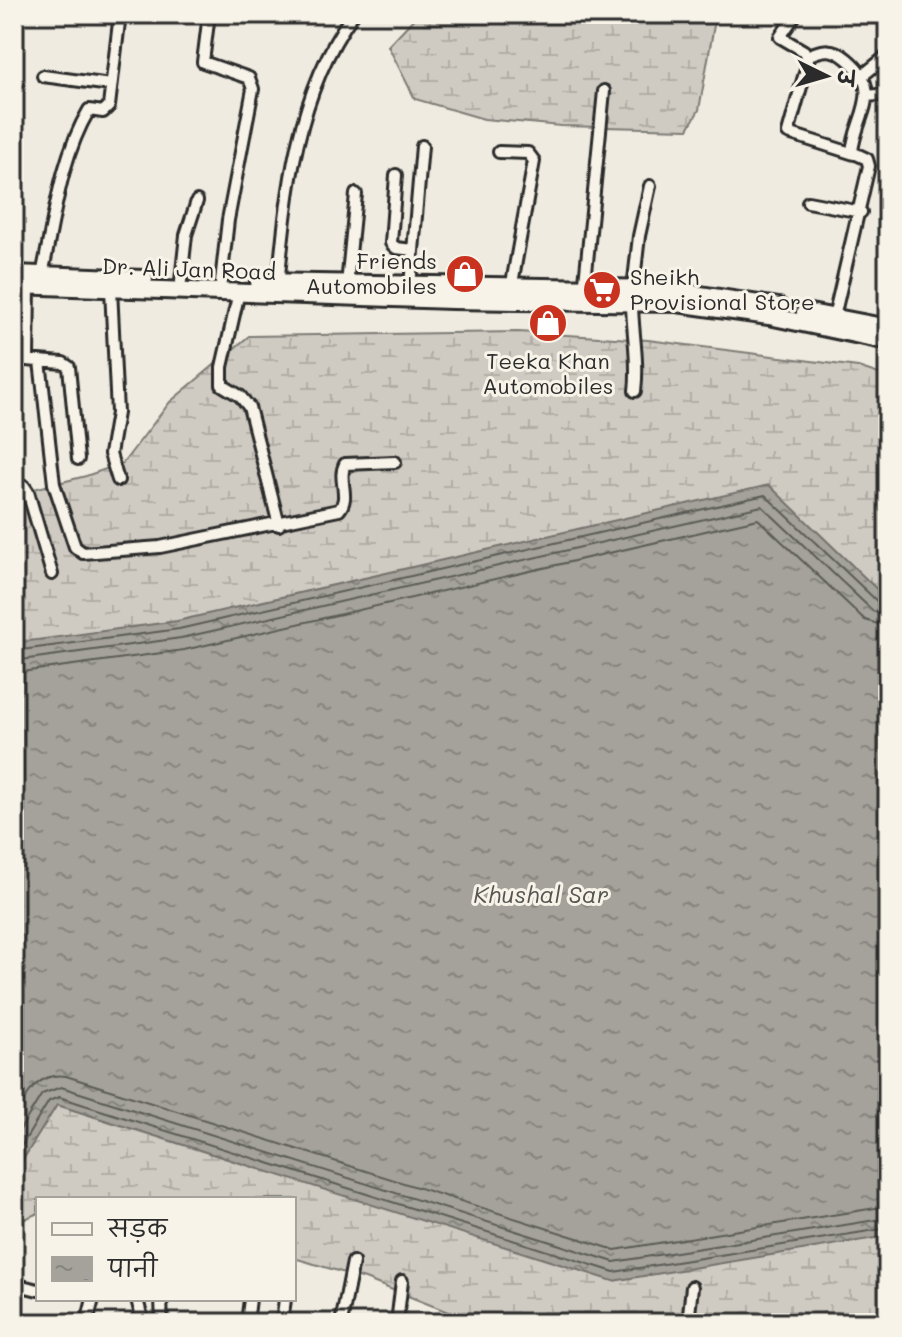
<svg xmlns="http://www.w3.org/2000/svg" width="902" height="1337" viewBox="0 0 902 1337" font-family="Mali,'Playpen Sans Deva',sans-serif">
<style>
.wetland{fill:url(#wetland-marsh);stroke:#7d7b76;stroke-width:2}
.water{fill:url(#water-ripples);stroke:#74726e;stroke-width:2}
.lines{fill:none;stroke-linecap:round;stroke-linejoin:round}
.shore{stroke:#5b5b57;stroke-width:2}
.minor-casing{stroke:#2b2b2b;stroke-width:16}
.primary-casing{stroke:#2b2b2b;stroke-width:22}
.minor{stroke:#f7f3e8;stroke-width:10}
.primary{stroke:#f7f3e8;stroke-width:16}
.labels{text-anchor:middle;stroke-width:6;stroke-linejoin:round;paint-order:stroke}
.poi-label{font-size:22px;fill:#2b2b2b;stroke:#f7f3e8;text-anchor:end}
.street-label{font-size:22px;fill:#2b2b2b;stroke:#f7f3e8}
.water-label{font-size:24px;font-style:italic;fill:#555552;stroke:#f7f3e8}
</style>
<defs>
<pattern id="wetland-marsh" width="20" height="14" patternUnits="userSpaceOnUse" patternTransform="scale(2)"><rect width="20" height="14" fill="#cfcbc2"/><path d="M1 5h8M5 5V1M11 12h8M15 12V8" fill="none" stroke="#b2aea7"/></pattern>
<pattern id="water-ripples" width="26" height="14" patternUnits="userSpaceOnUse" patternTransform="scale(2)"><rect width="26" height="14" fill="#a4a29a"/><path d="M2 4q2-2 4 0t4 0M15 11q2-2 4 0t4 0" fill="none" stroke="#86847e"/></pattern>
</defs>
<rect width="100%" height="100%" fill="#efebe0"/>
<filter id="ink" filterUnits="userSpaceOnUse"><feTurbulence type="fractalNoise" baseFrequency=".0125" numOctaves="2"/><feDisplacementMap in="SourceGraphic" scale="16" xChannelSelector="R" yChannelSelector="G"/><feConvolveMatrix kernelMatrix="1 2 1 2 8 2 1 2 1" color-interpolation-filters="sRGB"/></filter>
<g filter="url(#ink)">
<path class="wetland" d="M418 14H716L699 110 688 129 561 126 484 119 415 99 388 46Z
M518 332 648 340 858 367 888 377V1323H476L365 1279 294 1258V1199H38V1213L14 1224V490L26 491 86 476 123 463 170 402 249 336Z"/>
<path class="water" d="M769 485 888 600V1236L613 1281 57 1105 14 1174V643L177 621Z"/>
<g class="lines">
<path class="shore" d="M14 651 179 629 765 495 879 603 888 605
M14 661 181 638 762 506 873 611 888 615
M14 673 184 650 758 519 865 620 888 627
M14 1117C27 1095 37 1072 66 1076L615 1250 888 1206
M14 1139 42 1094 61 1087 614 1262 888 1218
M14 1158 49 1101 59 1097 614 1272 888 1228"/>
<g class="minor-casing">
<path id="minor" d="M209 14 203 62 249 78 253 89 228 220 221 282
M796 14 780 37 804 51 808 62 788 133 854 154
M807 56C823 49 833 47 847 59 886 91 855 116 852 152L867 159 869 166 834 317
M43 76 111 85
M862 76 888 55
M867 96 888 94
M499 152 528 153 534 161 511 289
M396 175 391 243 396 248 413 250
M808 202 861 212
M42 275C54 220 60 159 89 110L103 112 109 106 120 14
M181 281 186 235 197 201
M347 285 356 194
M278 286C287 191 296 94 353 14
M410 286 422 146
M111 289 117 413 110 454 118 480
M633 289 639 236 650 186
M239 292 222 367V385L240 396 249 407 279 525
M584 292 604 91
M632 302C632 332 639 360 635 391
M14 359 63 363 69 367 78 459
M28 359 29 285
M40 361 54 484 75 547 83 553 160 547 339 510C351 497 337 479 345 464L395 462
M14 483 24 486 28 492 52 574
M14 1284 38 1290
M137 1299 143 1323
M161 1299 162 1323
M87 1323 93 1299
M247 1323 250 1299
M282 1323 285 1299
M341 1323 353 1262
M397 1323 402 1281
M688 1323 692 1287"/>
</g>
<g class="primary-casing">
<path id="primary" d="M14 274 144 279
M259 282 661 289 779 307
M14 285 452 300 677 303 769 316 888 341
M805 312 888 328"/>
</g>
<use href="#minor" class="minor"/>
<use href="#primary" class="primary"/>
</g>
</g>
<defs>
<g id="shop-disc" transform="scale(2)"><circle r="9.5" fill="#c8321e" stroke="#f7f3e8"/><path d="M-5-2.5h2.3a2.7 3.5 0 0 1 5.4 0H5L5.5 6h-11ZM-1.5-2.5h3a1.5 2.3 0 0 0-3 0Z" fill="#fff"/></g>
<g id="supermarket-disc" transform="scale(2)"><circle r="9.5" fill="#c8321e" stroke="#f7f3e8"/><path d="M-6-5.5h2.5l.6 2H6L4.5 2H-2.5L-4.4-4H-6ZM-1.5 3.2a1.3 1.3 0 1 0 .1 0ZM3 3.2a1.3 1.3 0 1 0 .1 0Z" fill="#fff"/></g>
</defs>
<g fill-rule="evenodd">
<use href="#shop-disc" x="465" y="274"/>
<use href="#supermarket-disc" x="602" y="290"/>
<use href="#shop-disc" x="548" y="323"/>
</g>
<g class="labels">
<g class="poi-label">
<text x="437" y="269">Friends<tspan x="437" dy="25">Automobiles</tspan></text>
<text x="630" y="285" text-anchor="start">Sheikh<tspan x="630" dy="25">Provisional Store</tspan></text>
<text x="548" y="369" text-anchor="middle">Teeka Khan<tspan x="548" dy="25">Automobiles</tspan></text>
</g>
<g class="street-label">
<text transform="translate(189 269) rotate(2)" y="8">Dr. Ali Jan Road</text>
</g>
<g class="water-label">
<text x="541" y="903">Khushal Sar</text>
</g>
</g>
<rect width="902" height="1337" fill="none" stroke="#f7f3e8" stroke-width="48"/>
<rect x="24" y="24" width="854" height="1289" fill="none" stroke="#2b2b2b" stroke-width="3" filter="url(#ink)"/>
<rect x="36" y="1197" width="260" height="104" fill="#f7f3e8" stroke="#a5a39c" stroke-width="2"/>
<rect x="52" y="1223" width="40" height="12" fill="#f7f3e8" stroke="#a5a39c" stroke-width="2"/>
<text x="108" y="1237" font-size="24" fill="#2b2b2b">सड़क</text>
<rect x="52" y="1257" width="40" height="24" fill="url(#water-ripples)" stroke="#a5a39c" stroke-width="2"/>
<text x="108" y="1277" font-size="24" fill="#2b2b2b">पानी</text>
<g transform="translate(826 76) rotate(95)" stroke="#f7f3e8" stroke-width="6" paint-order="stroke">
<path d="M0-6L14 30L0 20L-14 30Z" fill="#2b2b2b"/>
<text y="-12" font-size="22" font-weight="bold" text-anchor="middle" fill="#2b2b2b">उ</text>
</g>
</svg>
